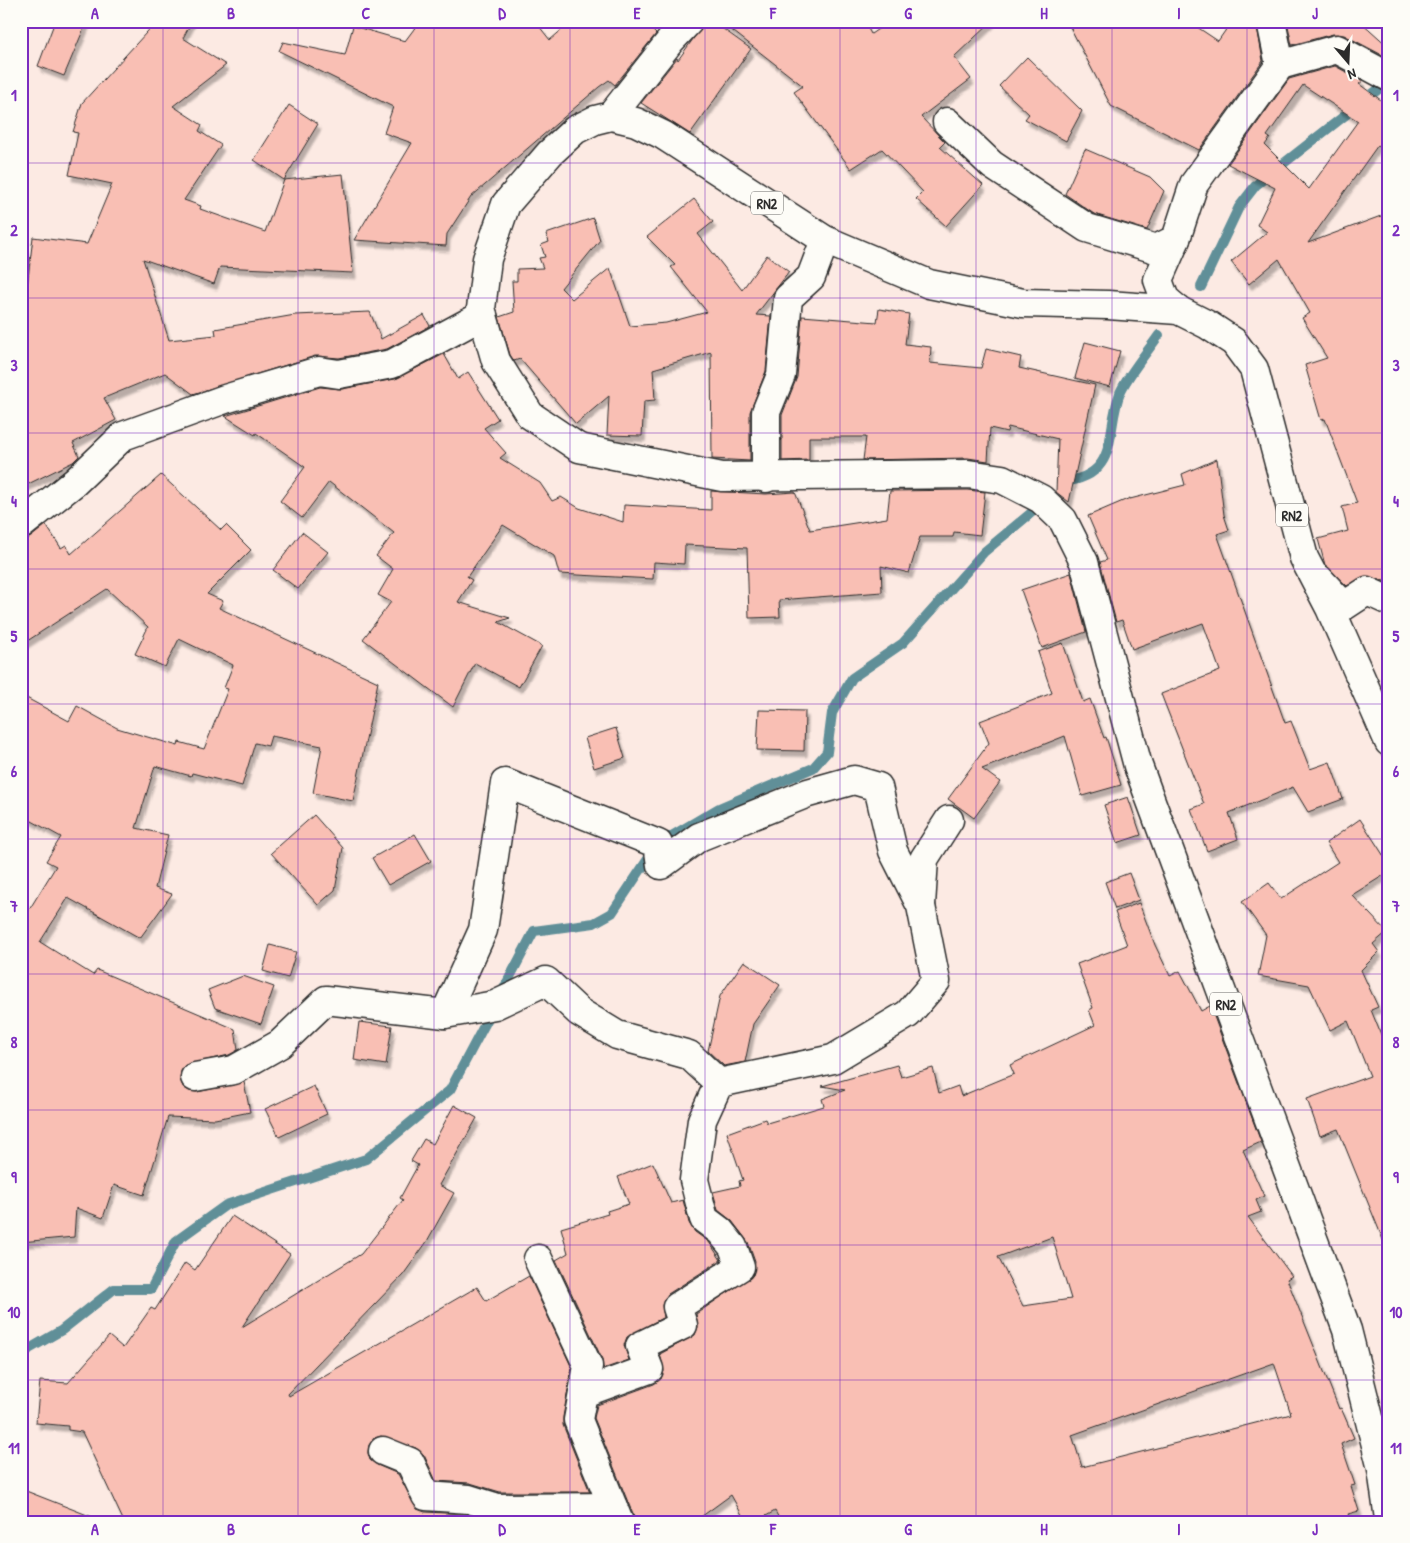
<svg xmlns="http://www.w3.org/2000/svg" width="1410" height="1543" viewBox="0 0 1410 1543" font-family="'Patrick Hand',sans-serif">
  <style>
    .lines { fill: none; stroke-linecap: round; stroke-linejoin: round }
    .stream { stroke: #608f98; stroke-width: 10 }
    .building { fill: #f9bfb4; stroke: #2b2b2b; fill-rule: evenodd; filter: url(#shadow) }
    .street-casing { stroke: #2b2b2b; stroke-width: 31 }
    .highway-casing { stroke: #2b2b2b; stroke-width: 31 }
    .street { stroke: #fdfcf7; stroke-width: 28 }
    .highway { stroke: #fdfcf7; stroke-width: 28 }
    .grid { fill: none; stroke: #7b2cbf; stroke-width: 1; stroke-opacity: 0.55 }
    .labels { text-anchor: middle; dominant-baseline: central; stroke-width: 4; stroke-linejoin: round; paint-order: stroke }
    .shield { fill: #fdfcf7; stroke: #6a6a68; stroke-width: 1 }
    .shield-label { font-size: 14px; font-weight: bold; fill: #2b2b2b }
    .neatline { fill: none; stroke: #7b2cbf; stroke-width: 2 }
    .grid-label { font-size: 16px; text-anchor: middle; font-weight: bold; fill: #7b2cbf }
  </style>
  <defs>
    <filter id="shadow"><feDropShadow dx="3" dy="5.5" stdDeviation="1" flood-color="#0004"/></filter>
  </defs>
  <rect width="100%" height="100%" fill="#fceae3"/>
  <filter id="ink" filterUnits="userSpaceOnUse"><feTurbulence type="fractalNoise" baseFrequency=".02" numOctaves="2"/><feDisplacementMap in="SourceGraphic" scale="10" xChannelSelector="R" yChannelSelector="G"/><feConvolveMatrix kernelMatrix="1 2 1 2 8 2 1 2 1" color-interpolation-filters="sRGB"/></filter>
  <g filter="url(#ink)">
    <g class="lines">
      <g class="stream">
        <path d="M 1201,287 L 1239,207 L 1256,185 L 1389,81"/>
        <path d="M 1061,482 C 1121,477 1105,432 1120,393 C 1127,376 1148,351 1159,335"/>
        <path d="M 500,996 L 534,931 L 594,923 L 612,913 L 658,844 L 719,808 L 813,768 L 827,752 L 832,713 L 852,678 L 903,643 L 984,552 L 1031,513"/>
        <path d="M 21,1357 L 29,1349 L 62,1330 L 114,1289 L 151,1289 L 176,1241 L 226,1205 L 366,1159 L 450,1090 L 493,1009"/>
      </g>
    </g>
    <g class="building">
      <path d="M 55,21 L 87,21 L 64,76 L 38,66 Z"/>
      <path d="M 157,21 L 192,21 L 183,38 L 226,65 L 173,106 L 202,125 L 199,131 L 221,145 L 184,200 L 201,206 L 200,209 L 265,232 L 284,180 L 343,174 L 353,273 L 220,267 L 214,284 L 143,259 L 169,340 L 216,335 L 215,329 L 295,315 L 370,312 L 381,339 L 424,315 L 430,326 L 387,349 L 339,358 L 315,356 L 193,394 L 165,373 L 104,398 L 116,420 L 73,443 L 79,456 L 73,462 L 22,487 L 29,498 L 21,505 L 21,303 L 25,304 L 33,237 L 87,244 L 112,184 L 69,175 L 78,133 L 73,132 L 82,103 Z"/>
      <path d="M 420,21 L 535,21 L 550,40 L 572,21 L 644,21 L 656,34 L 615,85 L 609,80 L 599,87 L 471,197 L 447,234 L 446,246 L 354,240 L 412,143 L 384,133 L 393,107 L 279,51 L 283,42 L 345,55 L 353,26 L 405,41 Z"/>
      <path d="M 706,21 L 712,21 L 751,49 L 690,134 L 641,103 L 677,58 L 678,60 Z"/>
      <path d="M 720,21 L 864,21 L 871,34 L 890,21 L 992,21 L 954,57 L 971,79 L 921,117 L 945,142 L 940,147 L 983,185 L 946,226 L 916,199 L 923,192 L 882,149 L 851,169 L 794,92 L 803,86 Z"/>
      <path d="M 1067,21 L 1188,21 L 1218,41 L 1232,21 L 1256,21 L 1263,61 L 1199,150 L 1111,106 Z"/>
      <path d="M 1287,21 L 1360,21 L 1389,47 L 1389,51 L 1384,56 L 1344,35 L 1333,34 L 1292,45 Z"/>
      <path d="M 1027,57 L 1082,111 L 1066,141 L 1025,119 L 1029,114 L 999,86 Z"/>
      <path d="M 1335,66 L 1363,81 L 1359,84 L 1389,106 L 1389,153 L 1378,145 L 1308,243 L 1389,213 L 1389,581 L 1384,581 L 1365,576 L 1347,586 L 1325,565 L 1318,539 L 1348,531 L 1342,507 L 1357,503 L 1325,419 L 1321,420 L 1305,365 L 1327,358 L 1302,318 L 1310,313 L 1279,259 L 1249,284 L 1231,262 L 1267,232 L 1257,225 L 1275,188 L 1228,164 L 1289,79 ZM 1303,85 L 1358,121 L 1309,189 L 1265,145 L 1270,138 L 1267,136 Z"/>
      <path d="M 289,105 L 318,124 L 284,180 L 254,160 Z"/>
      <path d="M 1085,149 L 1150,177 L 1164,191 L 1147,230 L 1094,214 L 1065,194 Z"/>
      <path d="M 694,199 L 713,222 L 698,234 L 742,290 L 767,255 L 789,272 L 756,315 L 771,316 L 766,371 L 750,412 L 750,461 L 712,459 L 711,352 L 653,369 L 655,400 L 644,401 L 642,436 L 607,435 L 609,396 L 576,424 L 520,359 L 514,361 L 510,355 L 499,317 L 514,312 L 512,281 L 517,281 L 517,269 L 543,268 L 539,258 L 545,257 L 541,245 L 549,242 L 546,234 L 593,218 L 600,240 L 561,288 L 572,299 L 610,268 L 630,326 L 666,323 L 707,312 L 671,267 L 675,265 L 647,237 Z"/>
      <path d="M 879,309 L 909,314 L 905,344 L 931,347 L 930,363 L 981,368 L 986,349 L 1021,357 L 1019,368 L 1095,385 L 1069,502 L 1056,492 L 1058,439 L 1008,427 L 1007,432 L 990,428 L 988,461 L 968,458 L 863,460 L 866,437 L 809,437 L 809,460 L 782,461 L 782,415 L 797,377 L 802,316 L 877,322 Z"/>
      <path d="M 1085,342 L 1120,351 L 1110,387 L 1075,378 Z"/>
      <path d="M 444,354 L 458,379 L 468,372 L 498,419 L 484,428 L 506,453 L 500,458 L 540,483 L 552,501 L 561,497 L 579,508 L 623,522 L 624,505 L 711,510 L 711,491 L 766,494 L 795,492 L 810,530 L 887,518 L 890,491 L 967,490 L 985,492 L 980,535 L 954,532 L 953,537 L 920,537 L 909,573 L 881,566 L 882,592 L 779,600 L 780,617 L 749,618 L 747,548 L 685,545 L 684,564 L 654,562 L 653,579 L 559,574 L 554,556 L 503,525 L 467,577 L 472,580 L 458,602 L 510,618 L 498,622 L 542,646 L 519,687 L 475,663 L 453,707 L 363,639 L 391,602 L 378,595 L 393,569 L 376,556 L 394,533 L 329,482 L 302,518 L 280,501 L 305,467 L 256,433 L 255,435 L 225,416 L 320,387 L 342,389 L 395,379 Z"/>
      <path d="M 1217,459 L 1224,515 L 1229,530 L 1217,534 L 1285,723 L 1291,721 L 1310,769 L 1330,762 L 1343,799 L 1308,812 L 1293,787 L 1229,813 L 1238,839 L 1207,851 L 1191,809 L 1204,804 L 1161,694 L 1220,671 L 1203,623 L 1132,649 L 1122,620 L 1116,622 L 1100,562 L 1107,560 L 1088,516 L 1130,498 L 1130,499 L 1185,485 L 1182,474 Z"/>
      <path d="M 161,475 L 221,530 L 226,525 L 251,550 L 207,594 L 223,601 L 219,608 L 378,682 L 353,801 L 313,793 L 322,746 L 271,736 L 268,746 L 255,743 L 242,786 L 192,773 L 191,776 L 155,766 L 136,828 L 168,835 L 155,888 L 172,894 L 140,938 L 68,898 L 40,942 L 93,975 L 97,970 L 235,1029 L 238,1050 L 229,1055 L 185,1065 L 181,1071 L 180,1079 L 183,1087 L 189,1091 L 197,1092 L 244,1082 L 250,1112 L 215,1119 L 168,1117 L 144,1195 L 114,1185 L 103,1218 L 76,1208 L 74,1237 L 21,1242 L 21,923 L 56,866 L 46,861 L 61,837 L 21,815 L 21,695 L 69,721 L 77,706 L 117,728 L 178,746 L 179,742 L 204,749 L 228,689 L 224,688 L 233,665 L 179,639 L 165,667 L 135,654 L 148,627 L 107,589 L 21,645 L 21,540 L 31,537 L 46,525 L 61,548 L 66,545 L 71,554 Z"/>
      <path d="M 302,532 L 328,552 L 298,589 L 273,570 Z"/>
      <path d="M 1071,573 L 1086,632 L 1042,648 L 1021,590 Z"/>
      <path d="M 1063,643 L 1083,702 L 1090,699 L 1104,738 L 1106,737 L 1121,785 L 1082,796 L 1065,736 L 982,769 L 1000,782 L 974,818 L 948,799 L 989,743 L 980,721 L 1052,693 L 1038,652 Z"/>
      <path d="M 759,710 L 805,711 L 804,751 L 757,750 Z"/>
      <path d="M 616,728 L 625,758 L 594,768 L 585,738 Z"/>
      <path d="M 1128,797 L 1141,835 L 1117,843 L 1104,805 Z"/>
      <path d="M 314,815 L 343,848 L 335,890 L 318,905 L 271,853 Z"/>
      <path d="M 1360,819 L 1389,864 L 1389,872 L 1352,895 L 1387,932 L 1373,944 L 1379,952 L 1361,970 L 1378,1007 L 1371,1010 L 1389,1054 L 1388,1252 L 1338,1129 L 1320,1136 L 1307,1099 L 1370,1076 L 1348,1021 L 1330,1030 L 1309,985 L 1258,976 L 1266,935 L 1242,902 L 1269,883 L 1281,899 L 1338,862 L 1326,843 Z"/>
      <path d="M 415,834 L 431,861 L 388,885 L 372,858 Z"/>
      <path d="M 1129,873 L 1139,900 L 1115,909 L 1105,882 Z"/>
      <path d="M 1139,903 L 1155,945 L 1170,976 L 1180,971 L 1201,1011 L 1210,1006 L 1261,1142 L 1243,1150 L 1264,1196 L 1256,1200 L 1261,1212 L 1248,1217 L 1292,1276 L 1287,1279 L 1339,1409 L 1341,1408 L 1354,1438 L 1341,1444 L 1355,1485 L 1351,1486 L 1359,1511 L 1348,1514 L 1351,1522 L 781,1522 L 775,1511 L 755,1522 L 746,1522 L 731,1495 L 694,1522 L 636,1522 L 594,1418 L 597,1405 L 654,1384 L 661,1379 L 664,1371 L 660,1354 L 695,1335 L 698,1327 L 696,1314 L 753,1275 L 755,1262 L 748,1242 L 732,1221 L 718,1210 L 713,1192 L 740,1186 L 739,1181 L 743,1180 L 727,1133 L 765,1119 L 767,1123 L 824,1106 L 822,1099 L 845,1090 L 822,1086 L 897,1065 L 901,1077 L 933,1068 L 939,1093 L 958,1086 L 961,1096 L 1014,1074 L 1010,1065 L 1095,1025 L 1089,1010 L 1093,1008 L 1077,964 L 1127,945 L 1115,912 ZM 1052,1237 L 1071,1299 L 1023,1306 L 998,1257 ZM 1274,1363 L 1291,1414 L 1082,1467 L 1072,1435 Z"/>
      <path d="M 270,945 L 296,952 L 288,978 L 263,971 Z"/>
      <path d="M 744,961 L 780,985 L 753,1024 L 745,1062 L 724,1066 L 708,1051 L 720,996 Z"/>
      <path d="M 243,976 L 274,987 L 261,1024 L 215,1008 L 208,990 Z"/>
      <path d="M 359,1022 L 392,1026 L 386,1065 L 354,1060 Z"/>
      <path d="M 314,1086 L 327,1114 L 279,1137 L 265,1109 Z"/>
      <path d="M 454,1105 L 477,1118 L 439,1185 L 454,1193 L 426,1243 L 403,1275 L 288,1394 L 289,1396 L 477,1287 L 486,1301 L 529,1276 L 572,1368 L 563,1417 L 563,1425 L 590,1492 L 500,1492 L 470,1483 L 436,1481 L 424,1455 L 416,1448 L 381,1436 L 374,1438 L 369,1445 L 368,1453 L 370,1460 L 377,1465 L 398,1474 L 417,1509 L 425,1512 L 466,1514 L 490,1522 L 124,1522 L 82,1432 L 68,1430 L 68,1426 L 36,1423 L 40,1381 L 68,1383 L 109,1336 L 123,1348 L 151,1308 L 155,1310 L 185,1263 L 195,1270 L 232,1216 L 290,1254 L 242,1327 L 361,1254 L 403,1200 L 400,1198 L 418,1165 L 411,1161 L 424,1139 L 433,1144 Z"/>
      <path d="M 653,1163 L 671,1203 L 683,1200 L 689,1223 L 695,1232 L 709,1242 L 721,1260 L 668,1294 L 662,1305 L 664,1317 L 627,1337 L 624,1345 L 629,1360 L 603,1369 L 602,1359 L 556,1260 L 568,1253 L 561,1228 L 608,1214 L 607,1211 L 629,1204 L 618,1177 Z"/>
      <path d="M 21,1489 L 100,1520 L 100,1522 L 21,1522 Z"/>
    </g>
    <g class="lines">
      <defs>
        <g id="street">
          <path d="M 1280,65 L 1337,49 L 1389,77"/>
          <path d="M 611,116 L 671,40 L 689,21"/>
          <path d="M 947,122 L 992,165 L 1087,228 L 1156,249 L 1176,239 L 1194,184 L 1280,65 L 1271,21"/>
          <path d="M 1176,239 L 1158,280 L 1165,299 L 1178,310"/>
          <path d="M 766,478 L 766,412 L 781,375 L 788,298 L 811,277 L 825,240"/>
          <path d="M 21,525 L 75,482 L 123,436 L 225,399 L 319,371 L 339,374 L 392,364 L 483,315"/>
          <path d="M 1319,579 L 1344,606 L 1367,591 L 1389,601"/>
          <path d="M 921,905 L 924,859 L 949,820"/>
          <path d="M 445,1014 L 483,930 L 505,783 L 658,844 L 661,865 L 699,837 L 808,793 L 854,780 L 878,787 L 893,851 L 921,906 L 936,981 L 908,1014 L 833,1059 L 719,1083"/>
          <path d="M 195,1077 L 234,1070 L 280,1044 L 326,1000 L 445,1014 L 495,1005 L 546,981 L 579,1012 L 617,1035 L 689,1055 L 719,1083"/>
          <path d="M 538,1259 L 588,1366 L 578,1420 L 619,1522"/>
          <path d="M 583,1393 L 649,1369 L 640,1346 L 683,1325 L 677,1307 L 740,1267 L 733,1247 L 720,1231 L 704,1219 L 694,1180 L 702,1120 L 719,1083"/>
          <path d="M 383,1451 L 410,1462 L 426,1496 L 469,1499 L 498,1508 L 613,1507"/>
        </g>
        <path id="highway" d="M 1389,742 L 1330,608 L 1304,558 L 1254,369 L 1234,342 L 1208,325 L 1178,310 L 1108,305 L 1023,303 L 929,284 L 825,240 L 663,135 L 636,122 L 611,116 L 595,120 L 575,130 L 550,153 L 506,204 L 487,259 L 481,309 L 496,361 L 530,415 L 579,448 L 722,477 L 968,474 L 1002,479 L 1041,499 L 1063,520 L 1084,562 L 1138,766 L 1347,1330 L 1382,1469 L 1389,1519"/>
      </defs>
      <use href="#street" class="street-casing"/>
      <use href="#highway" class="highway-casing"/>
      <use href="#street" class="street"/>
      <use href="#highway" class="highway"/>
    </g>
  </g>
  <path class="grid" d="M 163,21 L 163,1522M 298,21 L 298,1522M 434,21 L 434,1522M 570,21 L 570,1522M 705,21 L 705,1522M 840,21 L 840,1522M 976,21 L 976,1522M 1112,21 L 1112,1522M 1247,21 L 1247,1522M 21,163 L 1389,163M 21,298 L 1389,298M 21,433 L 1389,433M 21,569 L 1389,569M 21,704 L 1389,704M 21,839 L 1389,839M 21,974 L 1389,974M 21,1110 L 1389,1110M 21,1245 L 1389,1245M 21,1380 L 1389,1380"/>
  <g class="labels">
    <g class="shield">
      <rect x="751" y="191.5" width="32" height="23" rx="4"/>
      <rect x="1276" y="503.5" width="32" height="23" rx="4"/>
      <rect x="1210" y="992.5" width="32" height="23" rx="4"/>
    </g>
    <g class="shield-label">
      <text x="767" y="203">RN2</text>
      <text x="1292" y="515">RN2</text>
      <text x="1226" y="1004">RN2</text>
    </g>
  </g>
  <rect width="1410" height="1543" fill="none" stroke="#fdfcf7" stroke-width="55"/>
  <g transform="translate(1348 62) rotate(161)" stroke="#fdfcf7" stroke-width="4" paint-order="stroke">
  <path d="M0-4L9 19L0 12L-9 19Z" fill="#2b2b2b"/>
  <text y="-8" font-size="14" font-weight="bold" text-anchor="middle" fill="#2b2b2b">N</text>
  </g>
  <rect x="28" y="28" width="1354" height="1488" class="neatline"/>
  <g class="grid-label">
    <text x="95" y="19">A</text>
    <text x="231" y="19">B</text>
    <text x="366" y="19">C</text>
    <text x="502" y="19">D</text>
    <text x="637" y="19">E</text>
    <text x="773" y="19">F</text>
    <text x="908" y="19">G</text>
    <text x="1044" y="19">H</text>
    <text x="1179" y="19">I</text>
    <text x="1315" y="19">J</text>
    <text x="14" y="101">1</text>
    <text x="1396" y="101">1</text>
    <text x="14" y="236">2</text>
    <text x="1396" y="236">2</text>
    <text x="14" y="371">3</text>
    <text x="1396" y="371">3</text>
    <text x="14" y="507">4</text>
    <text x="1396" y="507">4</text>
    <text x="14" y="642">5</text>
    <text x="1396" y="642">5</text>
    <text x="14" y="777">6</text>
    <text x="1396" y="777">6</text>
    <text x="14" y="912">7</text>
    <text x="1396" y="912">7</text>
    <text x="14" y="1048">8</text>
    <text x="1396" y="1048">8</text>
    <text x="14" y="1183">9</text>
    <text x="1396" y="1183">9</text>
    <text x="14" y="1318">10</text>
    <text x="1396" y="1318">10</text>
    <text x="14" y="1454">11</text>
    <text x="1396" y="1454">11</text>
    <text x="95" y="1535">A</text>
    <text x="231" y="1535">B</text>
    <text x="366" y="1535">C</text>
    <text x="502" y="1535">D</text>
    <text x="637" y="1535">E</text>
    <text x="773" y="1535">F</text>
    <text x="908" y="1535">G</text>
    <text x="1044" y="1535">H</text>
    <text x="1179" y="1535">I</text>
    <text x="1315" y="1535">J</text>
  </g>
</svg>
